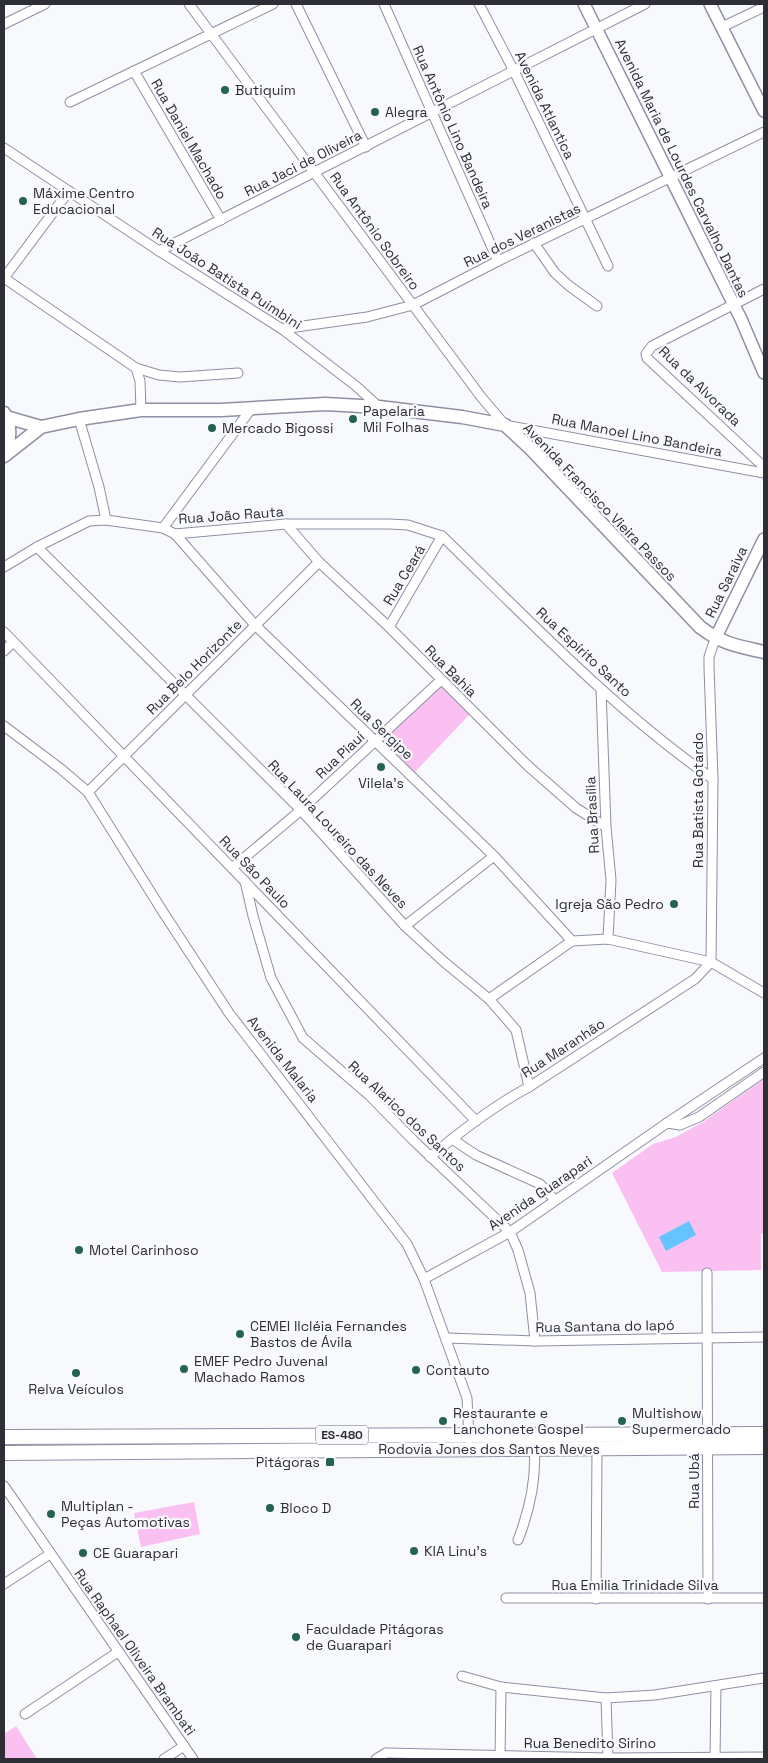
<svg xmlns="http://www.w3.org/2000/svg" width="768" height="1763" viewBox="0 0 768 1763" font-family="'Space Grotesk',sans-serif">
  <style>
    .green { fill: #fbc0f2 }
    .water { fill: #65c3ff }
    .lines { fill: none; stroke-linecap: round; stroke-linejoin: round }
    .minor-casing { stroke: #8f8fa4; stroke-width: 11 }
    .tertiary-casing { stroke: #8f8fa4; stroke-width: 14 }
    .secondary-casing { stroke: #8f8fa4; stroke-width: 15 }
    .primary-casing { stroke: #8f8fa4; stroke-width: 16 }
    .minor { stroke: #fff; stroke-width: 9 }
    .tertiary { stroke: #fff; stroke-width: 11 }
    .secondary { stroke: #fff; stroke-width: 12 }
    .primary { stroke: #fff; stroke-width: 14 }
    .poi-dot { fill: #246350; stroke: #f8f9fd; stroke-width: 2 }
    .labels { text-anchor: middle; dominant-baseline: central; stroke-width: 4.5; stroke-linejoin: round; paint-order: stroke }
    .shield { fill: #f8f9fd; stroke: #6b6b72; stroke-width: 1 }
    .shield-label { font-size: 12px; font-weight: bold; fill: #2e2e37 }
    .poi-label { font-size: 14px; fill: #2e2e37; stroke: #f8f9fd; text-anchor: start }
    .street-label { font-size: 14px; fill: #2e2e37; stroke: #f8f9fd }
  </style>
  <rect width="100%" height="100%" fill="#f8f9fd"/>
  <g class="green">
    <path d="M 441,683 L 471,713 L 413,774 L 378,742 Z"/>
    <path d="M 764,1079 L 764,1233 L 761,1234 L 761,1270 L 662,1272 L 612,1173 L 653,1144 L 676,1137 L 703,1122 Z"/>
    <path d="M 194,1502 L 200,1534 L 141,1547 L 134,1513 Z"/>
    <path d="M 16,1726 L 37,1759 L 4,1759 L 4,1734 Z"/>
  </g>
  <path class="water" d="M 689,1221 L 696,1235 L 666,1251 L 659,1237 Z"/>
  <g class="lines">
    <defs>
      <g id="minor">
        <path d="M 189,4 L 482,398 L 505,425 L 764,473"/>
        <path d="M 296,4 L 366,147"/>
        <path d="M 384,4 L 498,261"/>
        <path d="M 479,4 L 514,71 L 608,266"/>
        <path d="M 4,24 L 45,4"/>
        <path d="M 722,27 L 764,7"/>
        <path d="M 134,71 L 221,220"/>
        <path d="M 70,102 L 273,4"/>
        <path d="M 4,148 L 159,251 L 282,329 L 356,386 L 379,407"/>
        <path d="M 534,243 L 555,273 L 568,285 L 597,306"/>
        <path d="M 159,251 L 645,4"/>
        <path d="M 4,278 L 136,368 L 140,381 L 141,410"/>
        <path d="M 4,278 L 69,191"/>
        <path d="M 764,289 L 652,346 L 646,354 L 647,358 L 764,467"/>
        <path d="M 282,329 L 367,317 L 413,305 L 498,261 L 764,132"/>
        <path d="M 136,368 L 159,375 L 180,377 L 238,373"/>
        <path d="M 79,419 L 99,487 L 106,520"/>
        <path d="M 286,524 L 319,562 L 389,627 L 527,765 L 576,808 L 606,827"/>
        <path d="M 163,528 L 251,409"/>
        <path d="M 175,534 L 255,625 L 494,856 L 572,941"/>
        <path d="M 37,547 L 301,810 L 405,926 L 443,961 L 489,999 L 516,1030 L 529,1087"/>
        <path d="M 4,567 L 37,547 L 89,521 L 106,520 L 163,528 L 175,534 L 286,524 L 389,524 L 408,525 L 442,536 C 529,620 614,710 713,779"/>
        <path d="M 389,627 L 442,536"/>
        <path d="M 4,632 L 476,1121"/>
        <path d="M 4,651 L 13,642"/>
        <path d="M 601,689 L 606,827 L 611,880 L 608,939"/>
        <path d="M 4,726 L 61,769 L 88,792 L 163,912 L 229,1013 L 407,1244 L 424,1279 L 467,1398 L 469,1439"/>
        <path d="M 88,792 L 319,562"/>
        <path d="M 232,868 L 301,810 L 441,680"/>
        <path d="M 245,881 L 253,916 L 271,978 L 303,1038 L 369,1095 L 414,1141 L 510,1232 L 518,1250 L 530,1293 L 535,1341"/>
        <path d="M 405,926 L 494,856"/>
        <path d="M 489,999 L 572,941 L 608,939 L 711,962 L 764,993"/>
        <path d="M 667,1123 L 680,1125 L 699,1117 L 764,1072"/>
        <path d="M 452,1139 L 476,1155 L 540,1184 L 555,1200"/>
        <path d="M 430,1157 C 461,1131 493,1106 529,1087 L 695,979 L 711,962 L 713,779 L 709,667 L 709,657 L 715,639"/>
        <path d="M 707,1273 L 708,1599"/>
        <path d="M 424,1279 L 510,1232 L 667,1123 L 764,1058"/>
        <path d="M 447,1338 L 535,1341 L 764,1337"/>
        <path d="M 4,1486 L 193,1759"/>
        <path d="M 518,1540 C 530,1509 537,1478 534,1445"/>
        <path d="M 4,1584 L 50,1554"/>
        <path d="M 506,1598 L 764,1598"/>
        <path d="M 596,1599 L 597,1448"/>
        <path d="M 462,1676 L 501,1687 L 606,1698 L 655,1695 L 764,1678"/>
        <path d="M 606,1698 L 608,1758"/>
        <path d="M 25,1714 L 118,1652"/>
        <path d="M 386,1753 L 608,1758 L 764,1757"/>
        <path d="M 164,1759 L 184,1746"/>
        <path d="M 376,1759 L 386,1753"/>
        <path d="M 500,1759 L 501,1687"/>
        <path d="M 715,1759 L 716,1686"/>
      </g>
      <g id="tertiary">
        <path d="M 584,4 L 741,319 L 764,373"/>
        <path d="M 710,4 L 764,111"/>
        <path d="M 715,639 L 764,539"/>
      </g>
      <g id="secondary">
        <path d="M 4,413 C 11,426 11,439 4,452"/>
        <path d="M 6,417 L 41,427"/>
        <path d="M 4,456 L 41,427 L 79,419 L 141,410 L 221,410 L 325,404 L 379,407 L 462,417 L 505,425 L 530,448 L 700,627 C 722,644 738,646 764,652"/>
      </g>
      <g id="primary">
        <path d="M 4,1437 L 764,1434"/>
        <path d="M 4,1453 L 764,1447"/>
      </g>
    </defs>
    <use href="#minor" class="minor-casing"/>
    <use href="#tertiary" class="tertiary-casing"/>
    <use href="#secondary" class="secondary-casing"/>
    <use href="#primary" class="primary-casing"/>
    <use href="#minor" class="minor"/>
    <use href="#tertiary" class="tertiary"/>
    <use href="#secondary" class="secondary"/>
    <use href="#primary" class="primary"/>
  </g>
  <g class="poi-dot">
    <circle cx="225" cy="90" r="5"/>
    <circle cx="375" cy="112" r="5"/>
    <circle cx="23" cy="201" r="5"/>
    <circle cx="353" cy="419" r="5"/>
    <circle cx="212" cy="428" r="5"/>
    <circle cx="381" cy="767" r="5"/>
    <circle cx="674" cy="904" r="5"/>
    <circle cx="79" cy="1250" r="5"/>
    <circle cx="240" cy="1334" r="5"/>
    <circle cx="184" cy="1369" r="5"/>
    <circle cx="416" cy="1370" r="5"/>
    <circle cx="76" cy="1373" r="5"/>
    <circle cx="443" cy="1421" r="5"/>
    <circle cx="622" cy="1421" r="5"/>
    <rect x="325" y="1457" width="10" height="10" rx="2.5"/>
    <circle cx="270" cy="1508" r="5"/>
    <circle cx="51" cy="1514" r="5"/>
    <circle cx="414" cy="1551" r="5"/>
    <circle cx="83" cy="1553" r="5"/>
    <circle cx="296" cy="1637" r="5"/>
  </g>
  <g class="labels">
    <rect class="shield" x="316" y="1425.5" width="52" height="19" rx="4"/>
    <g class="shield-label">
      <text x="342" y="1435">ES-480</text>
    </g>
    <g class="poi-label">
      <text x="235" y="90">Butiquim</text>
      <text x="385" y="112">Alegra</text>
      <text x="33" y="193">Máxime Centro<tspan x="33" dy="16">Educacional</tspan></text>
      <text x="363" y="411">Papelaria<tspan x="363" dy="16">Mil Folhas</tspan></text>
      <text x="222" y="428">Mercado Bigossi</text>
      <text x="381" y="783" text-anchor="middle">Vilela's</text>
      <text x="664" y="904" text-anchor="end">Igreja São Pedro</text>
      <text x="89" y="1250">Motel Carinhoso</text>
      <text x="250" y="1326">CEMEI Ilcléia Fernandes<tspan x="250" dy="16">Bastos de Ávila</tspan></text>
      <text x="194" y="1361">EMEF Pedro Juvenal<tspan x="194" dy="16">Machado Ramos</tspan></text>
      <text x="426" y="1370">Contauto</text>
      <text x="76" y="1389" text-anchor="middle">Relva Veículos</text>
      <text x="453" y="1413">Restaurante e<tspan x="453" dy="16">Lanchonete Gospel</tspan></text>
      <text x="632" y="1413">Multishow<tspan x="632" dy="16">Supermercado</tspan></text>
      <text x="320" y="1462" text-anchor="end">Pitágoras</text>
      <text x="61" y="1506">Multiplan -<tspan x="61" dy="16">Peças Automotivas</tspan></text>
      <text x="280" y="1508">Bloco D</text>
      <text x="424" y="1551">KIA Linu's</text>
      <text x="93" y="1553">CE Guarapari</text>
      <text x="306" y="1629">Faculdade Pitágoras<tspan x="306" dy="16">de Guarapari</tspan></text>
    </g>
    <g class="street-label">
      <text transform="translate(545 105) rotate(64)">Avenida Atlantica</text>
      <text transform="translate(453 127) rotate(66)">Rua Antônio Lino Bandeira</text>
      <text transform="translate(189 139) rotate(60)">Rua Daniel Machado</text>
      <text transform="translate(303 163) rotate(-27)">Rua Jaci de Oliveira</text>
      <text transform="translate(682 168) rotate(64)">Avenida Maria de Lourdes Carvalho Dantas</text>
      <text transform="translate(375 231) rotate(54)">Rua Antônio Sobreiro</text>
      <text transform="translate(522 235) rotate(-26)">Rua dos Veranistas</text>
      <text transform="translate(227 278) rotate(33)">Rua João Batista Puimbini</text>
      <text transform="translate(700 386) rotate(44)">Rua da Alvorada</text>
      <text transform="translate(637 435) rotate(11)">Rua Manoel Lino Bandeira</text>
      <text transform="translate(600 502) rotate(46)">Avenida Francisco Vieira Passos</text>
      <text transform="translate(231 515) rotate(-4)">Rua João Rauta</text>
      <text transform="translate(404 575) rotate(-59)">Rua Ceará</text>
      <text transform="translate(726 582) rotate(-64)">Rua Saraiva</text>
      <text transform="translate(584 652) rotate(43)">Rua Espírito Santo</text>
      <text transform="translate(194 667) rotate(-45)">Rua Belo Horizonte</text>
      <text transform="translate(451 671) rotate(45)">Rua Bahia</text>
      <text transform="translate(382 729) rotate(44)">Rua Sergipe</text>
      <text transform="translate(340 755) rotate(-43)">Rua Piauí</text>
      <text transform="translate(698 800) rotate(-90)">Rua Batista Gotardo</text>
      <text transform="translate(592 815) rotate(-93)">Rua Brasília</text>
      <text transform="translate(338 834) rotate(47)">Rua Laura Loureiro das Neves</text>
      <text transform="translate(255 872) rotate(46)">Rua São Paulo</text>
      <text transform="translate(563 1048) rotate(-33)">Rua Maranhão</text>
      <text transform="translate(283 1059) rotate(52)">Avenida Malaria</text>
      <text transform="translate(407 1116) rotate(43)">Rua Alarico dos Santos</text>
      <text transform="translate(540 1193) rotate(-34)">Avenida Guarapari</text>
      <text transform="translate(605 1326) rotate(-1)">Rua Santana do Iapó</text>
      <text x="489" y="1449">Rodovia Jones dos Santos Neves</text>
      <text transform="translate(694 1481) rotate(-90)">Rua Ubá</text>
      <text x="635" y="1585">Rua Emilia Trinidade Silva</text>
      <text transform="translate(135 1652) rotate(55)">Rua Raphael Oliveira Brambati</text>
      <text x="590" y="1743">Rua Benedito Sirino</text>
    </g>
  </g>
  <rect width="768" height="1763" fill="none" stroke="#2e2e37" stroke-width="10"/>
</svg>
